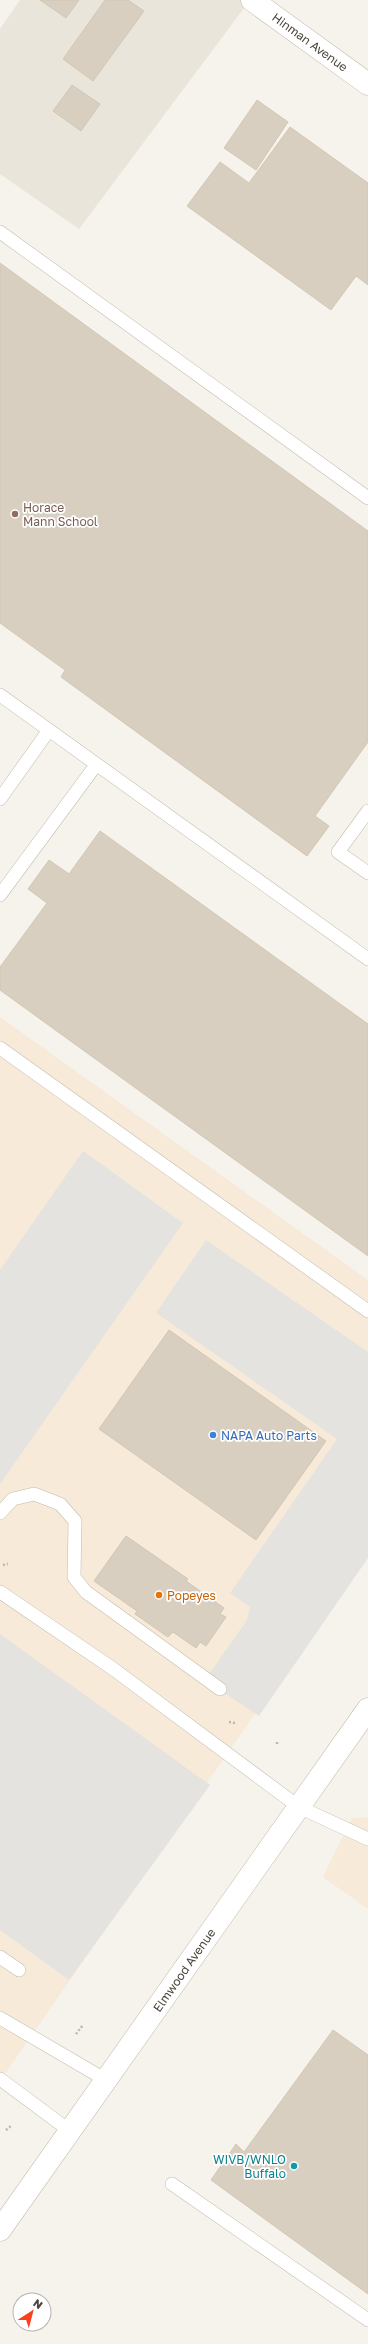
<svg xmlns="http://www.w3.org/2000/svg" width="368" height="2344" viewBox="0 0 368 2344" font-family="'Golos Text',sans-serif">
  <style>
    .residential { fill: #eae5da }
    .commercial { fill: #f7ead8 }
    .parking { fill: #e5e3e0 }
    .building { fill: #d8cfc1; stroke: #d3c7b4 }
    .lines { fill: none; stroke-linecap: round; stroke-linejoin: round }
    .service-casing { stroke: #c2bbae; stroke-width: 14 }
    .tertiary-casing { stroke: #c2bbae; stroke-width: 23 }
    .path { stroke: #c4b79f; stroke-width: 2.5; stroke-dasharray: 2 2; stroke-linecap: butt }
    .service { stroke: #fff; stroke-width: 13 }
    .tertiary { stroke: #fff; stroke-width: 22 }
    .education-dot { fill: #8d6e63; stroke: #fff; stroke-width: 1.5 }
    .shop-dot { fill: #3f7fe0; stroke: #fff; stroke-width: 1.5 }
    .food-dot { fill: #e8710a; stroke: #fff; stroke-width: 1.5 }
    .culture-dot { fill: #0f9aa8; stroke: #fff; stroke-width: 1.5 }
    .labels { text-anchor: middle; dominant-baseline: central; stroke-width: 3.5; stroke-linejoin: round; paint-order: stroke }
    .street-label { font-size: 12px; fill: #4b4439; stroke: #fff }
    .education-label { font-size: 12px; fill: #785e54; stroke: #fff; text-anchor: start }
    .shop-label { font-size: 12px; fill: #366cbe; stroke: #fff; text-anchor: start }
    .food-label { font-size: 12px; fill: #c56008; stroke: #fff; text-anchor: start }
    .culture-label { font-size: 12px; fill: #0d838f; stroke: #fff; text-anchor: end }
  </style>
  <rect width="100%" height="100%" fill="#f6f3ec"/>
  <path class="residential" d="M 20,0 L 250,0 L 79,229 L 0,174 L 0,29 Z"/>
  <g class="commercial">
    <path d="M 0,1017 L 368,1280 L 368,1551 L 0,2081 Z"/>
    <path d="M 368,1817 L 368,1909 L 323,1877 L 352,1818 Z"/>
  </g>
  <g class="parking">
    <path d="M 83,1151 L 183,1223 L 0,1484 L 0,1270 Z"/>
    <path d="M 206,1240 L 368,1352 L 368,1558 L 259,1716 L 205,1680 L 247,1620 L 250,1607 L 230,1593 L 337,1439 L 156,1313 Z"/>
    <path d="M 0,1634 L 210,1785 L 69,1980 L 0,1930 Z"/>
  </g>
  <g class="building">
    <path d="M 40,0 L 79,0 L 66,18 Z"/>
    <path d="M 105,0 L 128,0 L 144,11 L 93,81 L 63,59 Z"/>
    <path d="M 72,85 L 100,104 L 81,131 L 53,111 Z"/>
    <path d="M 257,100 L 288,122 L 256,170 L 224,148 Z"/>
    <path d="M 290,127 L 368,183 L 368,285 L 356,276 L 331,310 L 187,206 L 220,162 L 249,183 Z"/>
    <path d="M 0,263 L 368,531 L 368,742 L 315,816 L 329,826 L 307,856 L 61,677 L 65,670 L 0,623 Z"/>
    <path d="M 100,831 L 368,1024 L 368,1256 L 0,990 L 0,967 L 47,903 L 28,889 L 49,860 L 69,874 Z"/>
    <path d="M 169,1330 L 326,1441 L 256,1540 L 99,1429 Z"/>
    <path d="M 126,1536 L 188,1579 L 186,1581 L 224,1608 L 220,1614 L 226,1617 L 206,1646 L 200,1642 L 196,1648 L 173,1632 L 168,1637 L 135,1614 L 137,1611 L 94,1581 Z"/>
    <path d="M 333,2030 L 368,2055 L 368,2294 L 211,2180 L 236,2144 L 244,2152 Z"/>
  </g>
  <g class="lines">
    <defs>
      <g id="service">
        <path d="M 0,232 L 368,498"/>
        <path d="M 0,695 L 368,959"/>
        <path d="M 0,799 L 49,730"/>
        <path d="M 368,811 L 338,852 L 368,873"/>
        <path d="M 0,895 L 96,765"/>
        <path d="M 0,1048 L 368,1311"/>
        <path d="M 0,1513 L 13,1499 L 34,1494 L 60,1504 L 75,1521 L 74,1577 L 86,1592 L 220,1689"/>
        <path d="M 0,1592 L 112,1668 L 299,1807 L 368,1839"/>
        <path d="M 0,1957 L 19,1970"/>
        <path d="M 0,2018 L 106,2080"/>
        <path d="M 0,2079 L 70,2131"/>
        <path d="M 172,2184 L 368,2320"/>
      </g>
      <g id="tertiary">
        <path d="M 252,0 L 368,84"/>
        <path d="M 0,2230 L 368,1709"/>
      </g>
    </defs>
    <use href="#service" class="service-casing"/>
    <use href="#tertiary" class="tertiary-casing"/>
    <g class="path">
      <path d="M 3,1565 L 8,1564"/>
      <path d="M 229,1722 L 235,1723"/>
      <path d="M 277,1742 L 277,1746"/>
      <path d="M 76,2034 L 83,2025"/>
      <path d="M 6,2130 L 12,2125"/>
    </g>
    <use href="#service" class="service"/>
    <use href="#tertiary" class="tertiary"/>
  </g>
  <circle class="education-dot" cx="15" cy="514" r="4"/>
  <circle class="shop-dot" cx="213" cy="1435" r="4"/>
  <circle class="food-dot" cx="159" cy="1595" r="4"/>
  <circle class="culture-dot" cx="294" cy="2166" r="4"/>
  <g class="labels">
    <g class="street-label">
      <text transform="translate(310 42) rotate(36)">Hinman Avenue</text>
      <text transform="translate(184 1970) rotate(-55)">Elmwood Avenue</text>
    </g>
    <g class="education-label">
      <text x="23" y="507">Horace<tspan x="23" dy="14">Mann School</tspan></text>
    </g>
    <g class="shop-label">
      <text x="221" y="1435">NAPA Auto Parts</text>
    </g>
    <g class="food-label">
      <text x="167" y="1595">Popeyes</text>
    </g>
    <g class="culture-label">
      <text x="286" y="2159">WIVB/WNLO<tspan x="286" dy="14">Buffalo</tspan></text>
    </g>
  </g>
  <g transform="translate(32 2312) rotate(36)"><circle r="19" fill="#ffffff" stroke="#b7b4b0"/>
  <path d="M0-3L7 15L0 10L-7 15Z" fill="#fc3f1d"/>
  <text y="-6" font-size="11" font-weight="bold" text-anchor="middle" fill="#4b4439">N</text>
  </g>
</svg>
